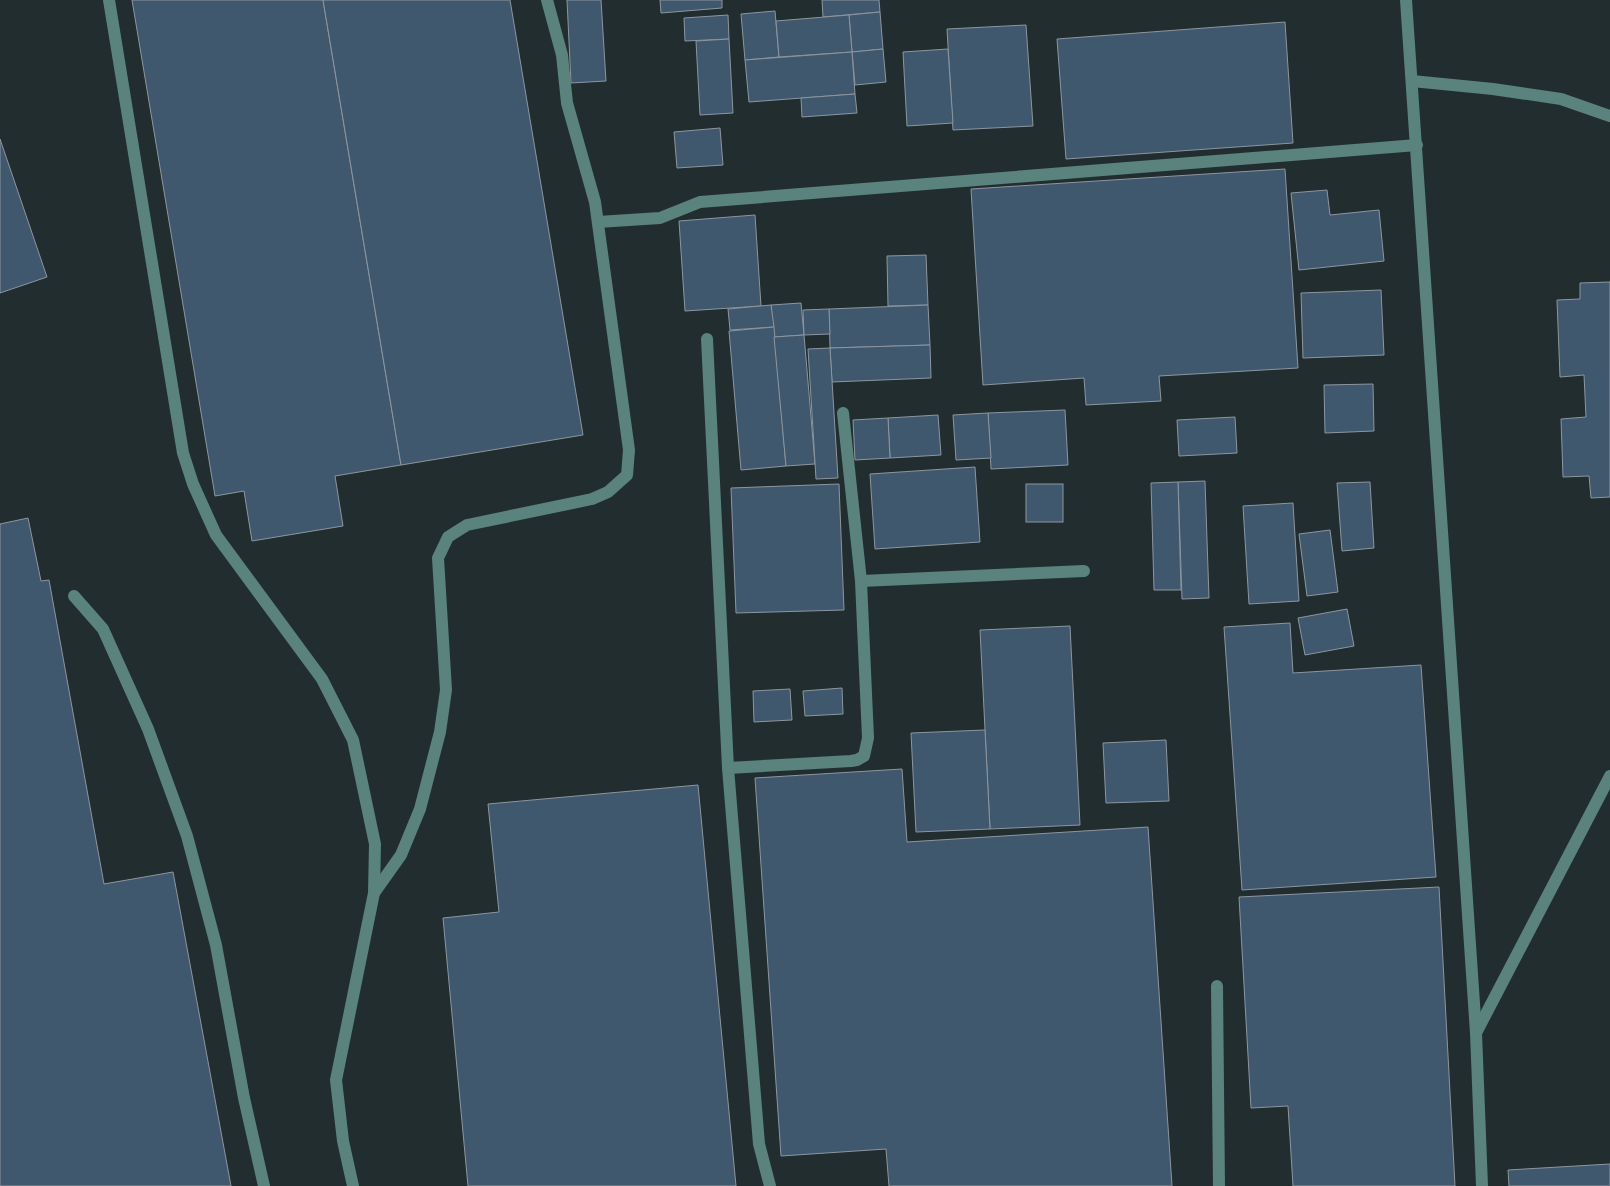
<svg xmlns="http://www.w3.org/2000/svg" width="1610" height="1186" viewBox="0 0 1610 1186" font-family="'PT Sans Narrow',sans-serif">
  <style>
    .building { fill: #40586e; stroke: #8d969f }
    .lines { fill: none; stroke-linecap: round; stroke-linejoin: round }
    .minor { stroke: #59837c; stroke-width: 12 }
  </style>
  <rect width="100%" height="100%" fill="#222d30"/>
  <g class="building">
    <path d="M 132,0 L 323,0 L 401,465 L 335,476 L 343,526 L 252,541 L 244,491 L 215,496 Z"/>
    <path d="M 323,0 L 510,0 L 583,435 L 401,465 Z"/>
    <path d="M 567,0 L 601,0 L 606,81 L 571,83 Z"/>
    <path d="M 660,0 L 722,0 L 722,8 L 661,13 Z"/>
    <path d="M 822,0 L 879,0 L 880,12 L 823,17 Z"/>
    <path d="M 775,11 L 779,57 L 745,60 L 741,14 Z"/>
    <path d="M 880,12 L 883,49 L 852,52 L 849,15 Z"/>
    <path d="M 728,15 L 729,39 L 685,41 L 684,18 Z"/>
    <path d="M 849,15 L 852,52 L 779,57 L 776,21 Z"/>
    <path d="M 1285,22 L 1293,143 L 1066,159 L 1057,39 Z"/>
    <path d="M 1026,25 L 1033,126 L 953,130 L 947,29 Z"/>
    <path d="M 729,39 L 733,113 L 700,115 L 696,41 Z"/>
    <path d="M 883,49 L 886,82 L 855,85 L 852,52 Z"/>
    <path d="M 948,49 L 953,123 L 907,126 L 903,52 Z"/>
    <path d="M 852,52 L 855,94 L 749,102 L 745,60 Z"/>
    <path d="M 855,94 L 857,113 L 802,117 L 801,98 Z"/>
    <path d="M 720,128 L 723,165 L 677,168 L 674,132 Z"/>
    <path d="M 0,139 L 47,277 L 0,293 Z"/>
    <path d="M 1285,169 L 1298,368 L 1159,376 L 1161,401 L 1086,405 L 1084,378 L 983,385 L 971,189 Z"/>
    <path d="M 1327,190 L 1330,215 L 1379,210 L 1384,261 L 1299,270 L 1291,193 Z"/>
    <path d="M 755,215 L 761,306 L 685,311 L 679,221 Z"/>
    <path d="M 926,255 L 928,305 L 888,306 L 887,256 Z"/>
    <path d="M 1610,282 L 1610,497 L 1591,498 L 1589,476 L 1563,477 L 1561,419 L 1586,417 L 1584,375 L 1560,377 L 1557,300 L 1580,299 L 1580,283 Z"/>
    <path d="M 1381,290 L 1384,355 L 1303,358 L 1301,293 Z"/>
    <path d="M 801,303 L 804,335 L 774,337 L 771,305 Z"/>
    <path d="M 771,305 L 774,327 L 730,330 L 728,309 Z"/>
    <path d="M 928,305 L 930,345 L 830,348 L 829,309 Z"/>
    <path d="M 829,309 L 830,334 L 804,335 L 803,310 Z"/>
    <path d="M 774,327 L 786,466 L 741,470 L 729,331 Z"/>
    <path d="M 804,335 L 815,464 L 786,466 L 774,337 Z"/>
    <path d="M 930,345 L 931,378 L 832,382 L 830,348 Z"/>
    <path d="M 830,348 L 838,478 L 816,479 L 808,349 Z"/>
    <path d="M 1373,384 L 1374,431 L 1325,433 L 1324,385 Z"/>
    <path d="M 1065,410 L 1068,465 L 991,469 L 988,413 Z"/>
    <path d="M 988,413 L 991,458 L 956,460 L 953,415 Z"/>
    <path d="M 938,415 L 941,455 L 890,458 L 888,418 Z"/>
    <path d="M 1235,417 L 1237,453 L 1179,456 L 1177,420 Z"/>
    <path d="M 888,418 L 890,458 L 855,460 L 853,420 Z"/>
    <path d="M 975,467 L 980,542 L 875,549 L 870,474 Z"/>
    <path d="M 1205,481 L 1209,598 L 1182,599 L 1178,482 Z"/>
    <path d="M 1178,482 L 1181,590 L 1154,590 L 1151,483 Z"/>
    <path d="M 1370,482 L 1374,548 L 1342,551 L 1337,483 Z"/>
    <path d="M 839,484 L 844,610 L 736,613 L 731,488 Z"/>
    <rect x="1026" y="484" width="37" height="38"/>
    <path d="M 1293,503 L 1299,601 L 1249,604 L 1243,506 Z"/>
    <path d="M 28,518 L 41,581 L 49,580 L 104,884 L 173,872 L 231,1186 L 0,1186 L 0,524 Z"/>
    <path d="M 1330,530 L 1338,592 L 1307,596 L 1299,534 Z"/>
    <path d="M 1347,609 L 1354,646 L 1305,655 L 1298,618 Z"/>
    <path d="M 1290,623 L 1293,673 L 1421,665 L 1436,877 L 1242,890 L 1224,627 Z"/>
    <path d="M 1070,626 L 1080,825 L 990,829 L 980,630 Z"/>
    <path d="M 842,688 L 843,714 L 805,716 L 803,691 Z"/>
    <path d="M 790,689 L 792,720 L 754,722 L 753,691 Z"/>
    <path d="M 985,730 L 990,829 L 916,832 L 911,733 Z"/>
    <path d="M 1166,740 L 1169,801 L 1106,803 L 1103,743 Z"/>
    <path d="M 902,769 L 907,842 L 1148,827 L 1172,1186 L 889,1186 L 886,1149 L 781,1156 L 755,778 Z"/>
    <path d="M 698,785 L 736,1186 L 468,1186 L 443,918 L 499,912 L 488,804 Z"/>
    <path d="M 1439,887 L 1455,1186 L 1293,1186 L 1288,1106 L 1251,1108 L 1239,897 Z"/>
    <path d="M 1610,1164 L 1610,1186 L 1509,1186 L 1508,1170 Z"/>
  </g>
  <g class="lines">
    <g class="minor">
      <path d="M 109,0 L 183,453 L 193,484 L 216,535 L 322,679 L 353,740 L 375,844 L 374,893 L 336,1080 L 343,1141 L 353,1186"/>
      <path d="M 1406,0 L 1476,1033 L 1482,1186"/>
      <path d="M 1412,81 L 1493,89 L 1561,99 L 1610,116"/>
      <path d="M 598,222 L 660,218 L 700,202 L 1417,145"/>
      <path d="M 707,339 L 728,768 L 759,1144 L 770,1186"/>
      <path d="M 843,413 L 861,581"/>
      <path d="M 74,596 L 103,629 L 148,729 L 187,836 L 216,945 L 244,1098 L 264,1186"/>
      <path d="M 728,768 L 851,761 L 857,760 L 864,756 L 868,738 L 861,581 L 1084,571"/>
      <path d="M 374,893 L 401,855 L 420,809 L 440,732 L 446,690 L 438,558 L 448,537 L 467,525 L 592,499 L 608,492 L 627,475 L 629,450 L 595,202 L 567,103 L 562,55 L 547,0"/>
      <path d="M 1217,986 L 1219,1186"/>
      <path d="M 1476,1033 L 1610,776"/>
    </g>
  </g>
</svg>
